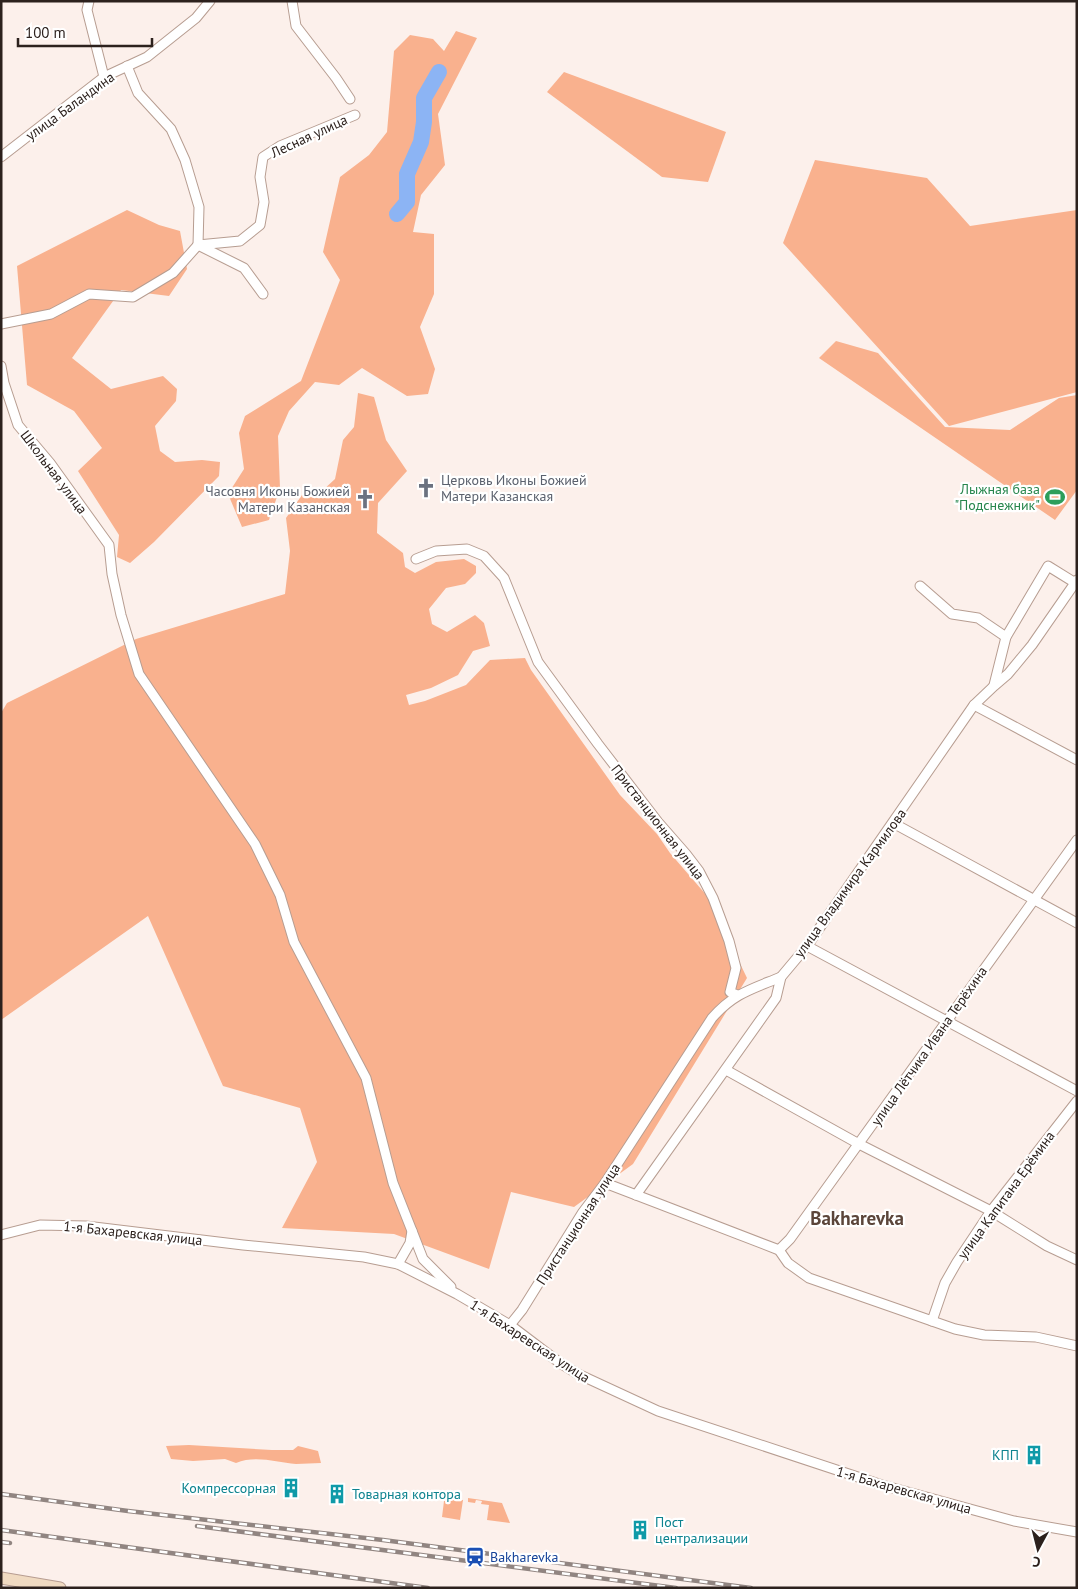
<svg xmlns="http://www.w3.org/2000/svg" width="1078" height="1589" viewBox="0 0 1078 1589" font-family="'PT Sans',sans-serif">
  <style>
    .green { fill: #f9b18e }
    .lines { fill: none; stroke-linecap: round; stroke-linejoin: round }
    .river { stroke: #8cb4f4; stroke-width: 16 }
    .minor-casing { stroke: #b79d91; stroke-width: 11 }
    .secondary-casing { stroke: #b79d91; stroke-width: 13 }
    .minor { stroke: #fff; stroke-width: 9 }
    .secondary { stroke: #f0dac1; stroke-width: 11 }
    .rail-casing { stroke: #918581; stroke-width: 4.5 }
    .rail { stroke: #fff; stroke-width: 2.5; stroke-dasharray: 8; stroke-linecap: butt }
    .labels { text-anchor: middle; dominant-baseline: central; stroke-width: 4.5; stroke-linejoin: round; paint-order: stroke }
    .street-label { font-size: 14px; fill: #2c211d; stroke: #fff }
    .worship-label { font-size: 14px; fill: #5b616d; stroke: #fff; text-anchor: start }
    .leisure-label { font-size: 14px; fill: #27864d; stroke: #fff; text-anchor: end }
    .culture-label { font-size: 14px; fill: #0d838f; stroke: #fff; text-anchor: end }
    .transit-label { font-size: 14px; fill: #164399; stroke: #fff; text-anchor: start }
    .district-label { font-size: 19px; font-weight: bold; fill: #5b453a; stroke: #fff }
  </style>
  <rect width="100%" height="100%" fill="#fcf0eb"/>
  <g class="green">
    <path d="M 456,31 L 477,38 L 438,114 L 445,165 L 421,195 L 413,232 L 434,234 L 434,294 L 420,327 L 435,369 L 428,394 L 407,396 L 362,368 L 339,385 L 315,382 L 289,411 L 278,436 L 280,488 L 269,520 L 242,527 L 228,494 L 244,469 L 239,433 L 245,416 L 301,381 L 340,280 L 323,252 L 340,177 L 369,155 L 387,132 L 394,51 L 410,35 L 433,39 L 444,51 Z"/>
    <path d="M 564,72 L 726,132 L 708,182 L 662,177 L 547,92 Z"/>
    <path d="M 815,160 L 927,178 L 970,226 L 1077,210 L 1077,392 L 949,426 L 783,243 Z"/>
    <path d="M 127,210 L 159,225 L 180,231 L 187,269 L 169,296 L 121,290 L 72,358 L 111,389 L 163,376 L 177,389 L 176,401 L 155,426 L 160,451 L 175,462 L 202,460 L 220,462 L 219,476 L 154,542 L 130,563 L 117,557 L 119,535 L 78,471 L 102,448 L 74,411 L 27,385 L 17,266 Z"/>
    <path d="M 836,341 L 878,353 L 945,427 L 1010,430 L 1059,398 L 1077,395 L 1077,490 L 1055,520 L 819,358 Z"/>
    <path d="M 358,393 L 374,397 L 386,440 L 407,471 L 378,503 L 377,533 L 403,553 L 405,567 L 415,573 L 436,562 L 464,559 L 476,566 L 476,573 L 465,584 L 446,588 L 429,609 L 432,624 L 447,632 L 475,615 L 484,623 L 490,646 L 473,651 L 458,675 L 431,688 L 406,695 L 409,705 L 425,701 L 466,685 L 490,660 L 525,658 L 531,670 L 620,795 L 657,834 L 670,853 L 708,897 L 747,978 L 633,1164 L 574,1207 L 511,1192 L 489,1269 L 394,1234 L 282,1228 L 317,1162 L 300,1108 L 223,1086 L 148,916 L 1,1020 L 1,713 L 7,703 L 136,639 L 285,594 L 290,551 L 286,518 L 302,495 L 322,491 L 335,479 L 343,440 L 354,427 Z"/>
    <path d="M 189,1445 L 272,1450 L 293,1450 L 298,1446 L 318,1451 L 321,1463 C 313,1463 304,1464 296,1464 C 276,1462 255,1455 236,1463 L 225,1459 L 193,1461 L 171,1459 L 166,1446 Z"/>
    <path d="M 448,1498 L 463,1500 L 460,1520 L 442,1517 L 444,1501 Z"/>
    <path d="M 468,1498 L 502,1503 L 510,1523 L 487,1520 L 489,1505 L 481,1504 L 482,1501 L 476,1500 L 475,1503 L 468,1502 Z"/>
  </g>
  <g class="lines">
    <path class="river" d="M 397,214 L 407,202 L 407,174 L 421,142 L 424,122 L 424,98 L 439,72"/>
    <defs>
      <g id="minor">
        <path d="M 89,1 L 87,10 L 104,77"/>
        <path d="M 292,1 L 296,26 L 336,78 L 350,99"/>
        <path d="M 127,66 L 138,93 L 171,129 L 185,160 L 199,207 L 198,245 L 244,268 L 263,294"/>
        <path d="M 1,157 L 104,77 L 147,57 L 196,18 L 210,1"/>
        <path d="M 1,324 L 51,314 L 89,294 L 133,297 L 173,273 L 198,245 L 240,241 L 260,225 L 264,202 L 260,177 L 263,157 L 280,146 L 355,115"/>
        <path d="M 1,366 L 4,383 L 18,425 L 50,463 L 109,545 L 112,574 L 121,615 L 139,674 L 255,844 L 280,895 L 294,942 L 366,1078 L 393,1183 L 412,1231 L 410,1243 L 398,1264"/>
        <path d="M 416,559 L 436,551 L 467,549 L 484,556 L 504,578 L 538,662 L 598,744 L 658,822 L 686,854 L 699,871 L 713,898 L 729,941 L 736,968 L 730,992 L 737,995"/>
        <path d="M 920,586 L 952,614 L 978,618 L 1006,637"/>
        <path d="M 994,685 L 1006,637 L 1048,566 L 1077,584"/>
        <path d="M 974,705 L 1077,760"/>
        <path d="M 893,823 L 1077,923"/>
        <path d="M 807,946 L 1077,1091"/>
        <path d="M 726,1070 L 859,1144 L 991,1211 L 1047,1246 L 1077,1260"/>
        <path d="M 605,1183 L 779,1250 L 788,1263 L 809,1278 L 955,1329 L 984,1335 L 1036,1337 L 1077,1346"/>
        <path d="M 636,1195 L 776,998 L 781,977 L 807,946 L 974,705 L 994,686 L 1008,674 L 1032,645 L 1077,580"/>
        <path d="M 412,1231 L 423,1259 L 451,1287"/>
        <path d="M 1,1235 L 40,1225 L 86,1226 L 243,1245 L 364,1257 L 398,1264 L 457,1294 L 510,1325 L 560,1363 L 578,1374 L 658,1411 L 882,1485 L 1014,1521 L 1077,1532"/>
        <path d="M 779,1250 L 790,1239 L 1077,840"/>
        <path d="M 932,1321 L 945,1283 L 957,1262 L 991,1211 L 1077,1101"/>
        <path d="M 510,1325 L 522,1310 L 583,1212 L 605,1183 L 712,1018 C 734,993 752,989 781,977"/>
      </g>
      <path id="secondary" d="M 1,1578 L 60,1588"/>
    </defs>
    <use href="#minor" class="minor-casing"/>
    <use href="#secondary" class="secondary-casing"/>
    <use href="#minor" class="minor"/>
    <use href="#secondary" class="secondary"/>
    <defs>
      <g id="rail">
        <path d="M 1,1494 L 128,1511 L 383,1540 L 751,1588"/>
        <path d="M 197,1526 L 676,1588"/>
        <path d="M 1,1530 L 428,1588"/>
        <path d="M 1,1542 L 10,1543"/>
      </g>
    </defs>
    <use href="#rail" class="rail-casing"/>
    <use href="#rail" class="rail"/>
  </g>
  <defs>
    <symbol id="church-bare" viewBox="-9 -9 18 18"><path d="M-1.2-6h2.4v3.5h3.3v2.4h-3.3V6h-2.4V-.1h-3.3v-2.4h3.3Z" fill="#6b7280" stroke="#fff" stroke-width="2.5" paint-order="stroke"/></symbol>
    <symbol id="stadium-bare" viewBox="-9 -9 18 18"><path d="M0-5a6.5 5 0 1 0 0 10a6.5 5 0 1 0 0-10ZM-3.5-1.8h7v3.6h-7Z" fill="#2e9e5b" stroke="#fff" stroke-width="2.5" paint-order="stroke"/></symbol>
    <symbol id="building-bare" viewBox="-9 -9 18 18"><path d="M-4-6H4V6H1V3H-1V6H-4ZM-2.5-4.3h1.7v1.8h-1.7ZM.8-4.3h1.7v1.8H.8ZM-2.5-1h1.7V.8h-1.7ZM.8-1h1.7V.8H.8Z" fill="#0f9aa8" stroke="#fff" stroke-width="2.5" paint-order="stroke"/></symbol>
    <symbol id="station-bare" viewBox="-9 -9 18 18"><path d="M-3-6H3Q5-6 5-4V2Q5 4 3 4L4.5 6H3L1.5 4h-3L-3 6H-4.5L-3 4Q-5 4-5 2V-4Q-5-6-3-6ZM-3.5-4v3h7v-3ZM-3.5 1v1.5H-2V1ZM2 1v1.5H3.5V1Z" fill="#1a4fb4" stroke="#fff" stroke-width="2.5" paint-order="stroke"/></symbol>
  </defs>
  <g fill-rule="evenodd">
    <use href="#church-bare" x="412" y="474" width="28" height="28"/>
    <use href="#stadium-bare" x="1041" y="483" width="28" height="28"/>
    <use href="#church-bare" x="351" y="485" width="28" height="28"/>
    <use href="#building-bare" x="1020" y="1441" width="28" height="28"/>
    <use href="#building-bare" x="277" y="1474" width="28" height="28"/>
    <use href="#building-bare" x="323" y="1480" width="28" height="28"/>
    <use href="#building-bare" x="626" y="1516" width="28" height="28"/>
    <use href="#station-bare" x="461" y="1543" width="28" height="28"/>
  </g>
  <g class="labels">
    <g class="street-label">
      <text transform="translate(70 106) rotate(-36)">улица Баландина</text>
      <text transform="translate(309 136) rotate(-25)">Лесная улица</text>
      <text transform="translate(54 472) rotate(53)">Школьная улица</text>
      <text transform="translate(658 822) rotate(52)">Пристанционная улица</text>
      <text transform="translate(850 883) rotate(-54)">улица Владимира Кармилова</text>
      <text transform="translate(929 1046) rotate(-55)">улица Лётчика Ивана Терёхина</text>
      <text transform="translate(1006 1195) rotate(-54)">улица Капитана Ерёмина</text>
      <text transform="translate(578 1224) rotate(-57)">Пристанционная улица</text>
      <text transform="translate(133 1233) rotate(6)">1-я Бахаревская улица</text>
      <text transform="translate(530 1341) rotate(33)">1-я Бахаревская улица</text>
      <text transform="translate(904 1490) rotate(16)">1-я Бахаревская улица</text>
    </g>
    <g class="worship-label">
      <text x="441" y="480">Церковь Иконы Божией<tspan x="441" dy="16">Матери Казанская</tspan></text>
      <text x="350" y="491" text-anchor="end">Часовня Иконы Божией<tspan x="350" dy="16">Матери Казанская</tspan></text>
    </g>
    <g class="leisure-label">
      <text x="1040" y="489">Лыжная база<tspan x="1040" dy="16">"Подснежник"</tspan></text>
    </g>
    <g class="culture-label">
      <text x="1019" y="1455">КПП</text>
      <text x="276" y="1488">Компрессорная</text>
      <text x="352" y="1494" text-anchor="start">Товарная контора</text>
      <text x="655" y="1522" text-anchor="start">Пост<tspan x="655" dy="16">централизации</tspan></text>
    </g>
    <g class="transit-label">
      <text x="490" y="1557">Bakharevka</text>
    </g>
    <g class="district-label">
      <text x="857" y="1218">Bakharevka</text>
    </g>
  </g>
  <rect width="1078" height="1589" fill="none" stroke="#2c211d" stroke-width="5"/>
  <g transform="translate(1038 1549) rotate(187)" stroke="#ffffff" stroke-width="4" paint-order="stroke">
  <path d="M0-4L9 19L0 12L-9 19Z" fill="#2c211d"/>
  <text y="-8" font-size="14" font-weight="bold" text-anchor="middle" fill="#2c211d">С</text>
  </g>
  <path d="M18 38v8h134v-8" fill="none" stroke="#2c211d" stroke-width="2.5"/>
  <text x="25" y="38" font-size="15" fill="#2c211d" stroke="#ffffff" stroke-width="4" paint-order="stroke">100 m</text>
</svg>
